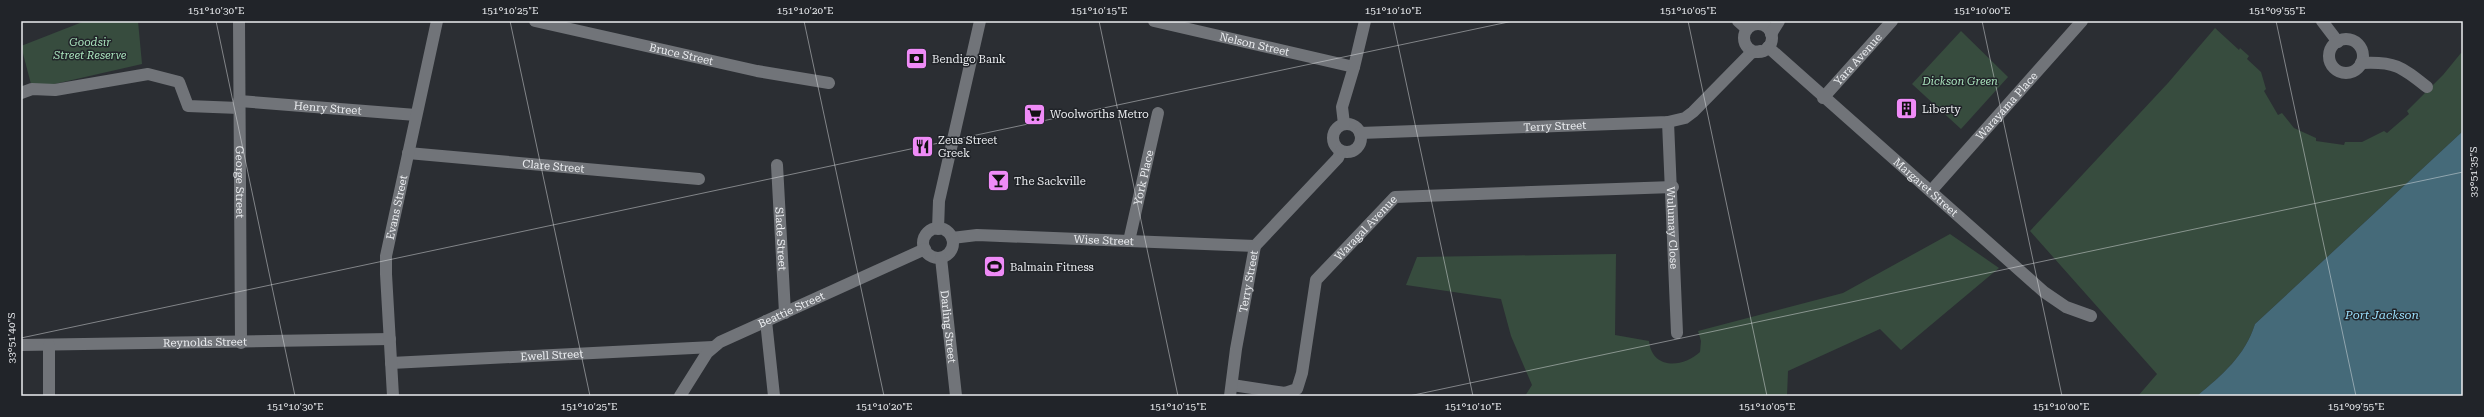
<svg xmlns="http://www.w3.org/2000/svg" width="2484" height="417" viewBox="0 0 2484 417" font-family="'Roboto Serif',serif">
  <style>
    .green { fill: #374c3e }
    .water { fill: #456a79 }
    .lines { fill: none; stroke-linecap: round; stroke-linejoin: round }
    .street { stroke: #717479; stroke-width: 12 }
    .secondary { stroke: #717479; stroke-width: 12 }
    .ticks { fill: none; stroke: #ebedf0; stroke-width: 1; stroke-opacity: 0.45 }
    .labels { text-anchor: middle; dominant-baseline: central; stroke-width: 3; stroke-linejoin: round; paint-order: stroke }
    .park-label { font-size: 11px; font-style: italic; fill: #a9e2bc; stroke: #212429 }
    .street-label { font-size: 11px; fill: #ebedf0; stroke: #212429 }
    .poi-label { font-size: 11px; fill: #ebedf0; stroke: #212429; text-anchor: start }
    .water-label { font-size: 12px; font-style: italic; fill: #9adefb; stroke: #212429 }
    .neatline { fill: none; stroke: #ebedf0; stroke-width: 1.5 }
    .ticks-label { font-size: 10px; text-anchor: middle; fill: #ebedf0 }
  </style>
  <rect width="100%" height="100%" fill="#2b2e33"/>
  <g class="green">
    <path d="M 85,21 L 138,21 L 142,64 L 50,85 L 31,84 L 21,46 Z"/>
    <path d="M 2215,28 L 2239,50 L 2240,48 L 2249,56 L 2247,59 L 2261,72 L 2266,89 L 2264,91 L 2278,115 L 2282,113 L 2294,128 L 2316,138 L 2316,141 L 2344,145 L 2345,142 L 2362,142 L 2384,131 L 2387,133 L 2409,114 L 2407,111 L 2443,75 L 2461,53 L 2463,54 L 2463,131 L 2255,324 C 2245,356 2222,375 2197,396 L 2138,396 L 2157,374 L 2030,231 L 2168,83 Z"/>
    <path d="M 1961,31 L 2008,77 L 1961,129 L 1912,84 Z"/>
    <path d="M 1950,234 L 1999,268 L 1901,350 L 1880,329 L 1788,371 L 1787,396 L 1525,396 L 1532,385 L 1511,336 L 1501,299 L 1406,285 L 1417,257 L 1616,254 L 1615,335 L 1649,341 C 1652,370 1683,368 1700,352 L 1701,341 L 1698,331 L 1843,293 Z"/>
  </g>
  <path class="water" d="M 2463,131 L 2463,396 L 2197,396 C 2222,375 2245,356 2255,324 Z"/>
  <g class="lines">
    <g class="street">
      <path id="s1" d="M 239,21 L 241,343"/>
      <path id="s2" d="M 535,21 L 757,71 L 829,83"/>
      <path id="s3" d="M 1154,21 L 1354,67"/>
      <path d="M 1738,21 L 1747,29"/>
      <path d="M 2322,21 L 2338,42"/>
      <circle cx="1758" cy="38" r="14"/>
      <path d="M 1771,34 L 1779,21"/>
      <circle cx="2346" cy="56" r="17"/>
      <path id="s4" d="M 1768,47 L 2044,292 L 2066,307 L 2091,316"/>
      <path d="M 2361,63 C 2395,61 2402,67 2427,87"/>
      <path d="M 21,93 L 32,89 L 55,90 L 148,74 L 179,82 L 188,106 L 239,108"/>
      <path id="s5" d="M 1823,98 L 1892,21"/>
      <path id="s6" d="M 239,101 L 416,115"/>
      <path id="s7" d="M 1668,122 L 1677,333"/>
      <circle cx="1347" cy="138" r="14"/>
      <path d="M 1344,124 L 1342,107 L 1354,67 L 1365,21"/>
      <path id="s8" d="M 1360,133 L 1668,122 L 1685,118 L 1693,112 L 1751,53 L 1760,51"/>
      <path id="s9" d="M 408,153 L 699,179"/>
      <path id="s10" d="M 777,165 L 785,313"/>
      <path id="s11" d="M 1931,191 L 2082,21"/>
      <path id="s12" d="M 952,238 L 977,235 L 1255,246"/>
      <path id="s13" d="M 1129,241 L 1158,113"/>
      <path d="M 766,321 L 774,396"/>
      <path id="s14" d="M 21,345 L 390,339"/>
      <path id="s15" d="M 391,363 L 713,347"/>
      <path id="s16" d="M 1232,385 L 1285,393 L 1297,389 L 1302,373 L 1316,280 L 1395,197 L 1673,187"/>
      <path d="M 49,396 L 49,345"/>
      <path id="s17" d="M 393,396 L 386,274 L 386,256 L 437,21"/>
      <path id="s18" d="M 1230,396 L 1236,349 L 1255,246 L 1338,158 L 1341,151"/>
    </g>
    <g class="secondary">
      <circle cx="938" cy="243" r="15"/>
      <path d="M 938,229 L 939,201 L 980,21"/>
      <path id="s19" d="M 941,258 L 956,396"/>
      <path id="s20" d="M 680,396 L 707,353 L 720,342 L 925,249"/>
    </g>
  </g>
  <path class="ticks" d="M 216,21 L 295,396M 510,21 L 590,396M 804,21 L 884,396M 1099,21 L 1178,396M 1393,21 L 1473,396M 1688,21 L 1767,396M 1982,21 L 2062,396M 2276,21 L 2356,396M 21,338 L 1513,21M 1409,396 L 2463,172"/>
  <defs>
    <symbol id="bank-square" viewBox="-11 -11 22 22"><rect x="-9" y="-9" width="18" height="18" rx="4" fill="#ef8bf7" stroke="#212429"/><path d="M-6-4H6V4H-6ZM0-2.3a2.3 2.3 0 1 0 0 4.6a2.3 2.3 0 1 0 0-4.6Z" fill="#111"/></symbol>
    <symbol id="building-square" viewBox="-11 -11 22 22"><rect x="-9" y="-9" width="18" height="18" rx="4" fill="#ef8bf7" stroke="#212429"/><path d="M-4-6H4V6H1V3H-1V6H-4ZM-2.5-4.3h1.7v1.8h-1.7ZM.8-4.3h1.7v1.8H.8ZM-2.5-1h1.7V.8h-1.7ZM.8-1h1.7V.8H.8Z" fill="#111"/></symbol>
    <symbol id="supermarket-square" viewBox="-11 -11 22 22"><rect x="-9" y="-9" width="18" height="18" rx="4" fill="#ef8bf7" stroke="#212429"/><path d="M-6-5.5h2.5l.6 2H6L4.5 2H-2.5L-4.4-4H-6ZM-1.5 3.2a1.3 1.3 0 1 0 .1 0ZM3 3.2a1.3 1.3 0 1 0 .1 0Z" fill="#111"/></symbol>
    <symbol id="restaurant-square" viewBox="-11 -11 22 22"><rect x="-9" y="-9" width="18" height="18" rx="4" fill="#ef8bf7" stroke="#212429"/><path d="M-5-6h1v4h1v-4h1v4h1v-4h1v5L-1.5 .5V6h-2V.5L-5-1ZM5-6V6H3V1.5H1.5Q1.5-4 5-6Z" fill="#111"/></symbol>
    <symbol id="bar-square" viewBox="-11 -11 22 22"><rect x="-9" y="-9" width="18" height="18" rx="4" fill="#ef8bf7" stroke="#212429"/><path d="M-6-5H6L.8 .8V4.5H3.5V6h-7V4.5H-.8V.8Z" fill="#111"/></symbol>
    <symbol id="stadium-square" viewBox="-11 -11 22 22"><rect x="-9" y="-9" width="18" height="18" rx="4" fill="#ef8bf7" stroke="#212429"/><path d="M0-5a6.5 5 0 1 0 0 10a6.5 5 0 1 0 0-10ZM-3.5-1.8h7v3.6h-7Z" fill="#111"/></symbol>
  </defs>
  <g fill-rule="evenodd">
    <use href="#bank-square" x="904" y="46" width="25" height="25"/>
    <use href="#building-square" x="1894" y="96" width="25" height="25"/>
    <use href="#supermarket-square" x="1022" y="102" width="25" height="25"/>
    <use href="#restaurant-square" x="910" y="134" width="25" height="25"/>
    <use href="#bar-square" x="986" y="168" width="25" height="25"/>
    <use href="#stadium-square" x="982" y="254" width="25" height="25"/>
  </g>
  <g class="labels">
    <g class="park-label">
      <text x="90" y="42">Goodsir<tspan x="90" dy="13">Street Reserve</tspan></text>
      <text x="1960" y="81">Dickson Green</text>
    </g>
    <g class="street-label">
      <text stroke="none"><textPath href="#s3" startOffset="103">Nelson Street</textPath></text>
      <text stroke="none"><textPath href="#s2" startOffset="150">Bruce Street</textPath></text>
      <text stroke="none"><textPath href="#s5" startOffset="52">Yara Avenue</textPath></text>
      <text stroke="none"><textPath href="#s11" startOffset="114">Warayama Place</textPath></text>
      <text stroke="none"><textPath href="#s6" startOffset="89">Henry Street</textPath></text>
      <text stroke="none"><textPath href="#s8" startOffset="195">Terry Street</textPath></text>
      <text stroke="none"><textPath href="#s9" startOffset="146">Clare Street</textPath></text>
      <text stroke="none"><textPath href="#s13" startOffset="65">York Place</textPath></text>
      <text stroke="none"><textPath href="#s1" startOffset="161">George Street</textPath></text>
      <text stroke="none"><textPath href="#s4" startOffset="211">Margaret Street</textPath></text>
      <text stroke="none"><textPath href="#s17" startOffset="190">Evans Street</textPath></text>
      <text stroke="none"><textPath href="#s7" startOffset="106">Wulumay Close</textPath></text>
      <text stroke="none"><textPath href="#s16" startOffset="249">Waragal Avenue</textPath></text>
      <text stroke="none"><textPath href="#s10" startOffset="74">Slade Street</textPath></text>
      <text stroke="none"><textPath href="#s12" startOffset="152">Wise Street</textPath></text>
      <text stroke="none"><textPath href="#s18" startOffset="116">Terry Street</textPath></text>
      <text stroke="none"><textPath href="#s20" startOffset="146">Beattie Street</textPath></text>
      <text stroke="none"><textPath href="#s19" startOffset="69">Darling Street</textPath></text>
      <text stroke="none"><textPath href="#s14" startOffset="184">Reynolds Street</textPath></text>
      <text stroke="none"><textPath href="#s15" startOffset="161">Ewell Street</textPath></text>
    </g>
    <g class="poi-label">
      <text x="932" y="59">Bendigo Bank</text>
      <text x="1922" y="109">Liberty</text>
      <text x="1050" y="114">Woolworths Metro</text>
      <text x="938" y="140">Zeus Street<tspan x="938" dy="13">Greek</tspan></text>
      <text x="1014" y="181">The Sackville</text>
      <text x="1010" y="267">Balmain Fitness</text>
    </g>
    <g class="water-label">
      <text x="2382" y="315">Port Jackson</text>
    </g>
  </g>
  <rect width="2484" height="417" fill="none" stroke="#212429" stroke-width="44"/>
  <rect x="22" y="22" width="2440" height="373" class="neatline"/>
  <g class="ticks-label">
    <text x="216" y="14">151°10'30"E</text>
    <text x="510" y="14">151°10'25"E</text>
    <text x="805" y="14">151°10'20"E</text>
    <text x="1099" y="14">151°10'15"E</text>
    <text x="1393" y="14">151°10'10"E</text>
    <text x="1688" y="14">151°10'05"E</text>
    <text x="1982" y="14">151°10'00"E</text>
    <text x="2277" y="14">151°09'55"E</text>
    <text transform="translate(2473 172) rotate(-90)" y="4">33°51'35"S</text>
    <text transform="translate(11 338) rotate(-90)" y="4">33°51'40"S</text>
    <text x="295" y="410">151°10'30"E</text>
    <text x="589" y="410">151°10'25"E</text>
    <text x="884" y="410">151°10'20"E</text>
    <text x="1178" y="410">151°10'15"E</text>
    <text x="1473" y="410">151°10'10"E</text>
    <text x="1767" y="410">151°10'05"E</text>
    <text x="2061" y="410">151°10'00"E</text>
    <text x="2356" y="410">151°09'55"E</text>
  </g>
</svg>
